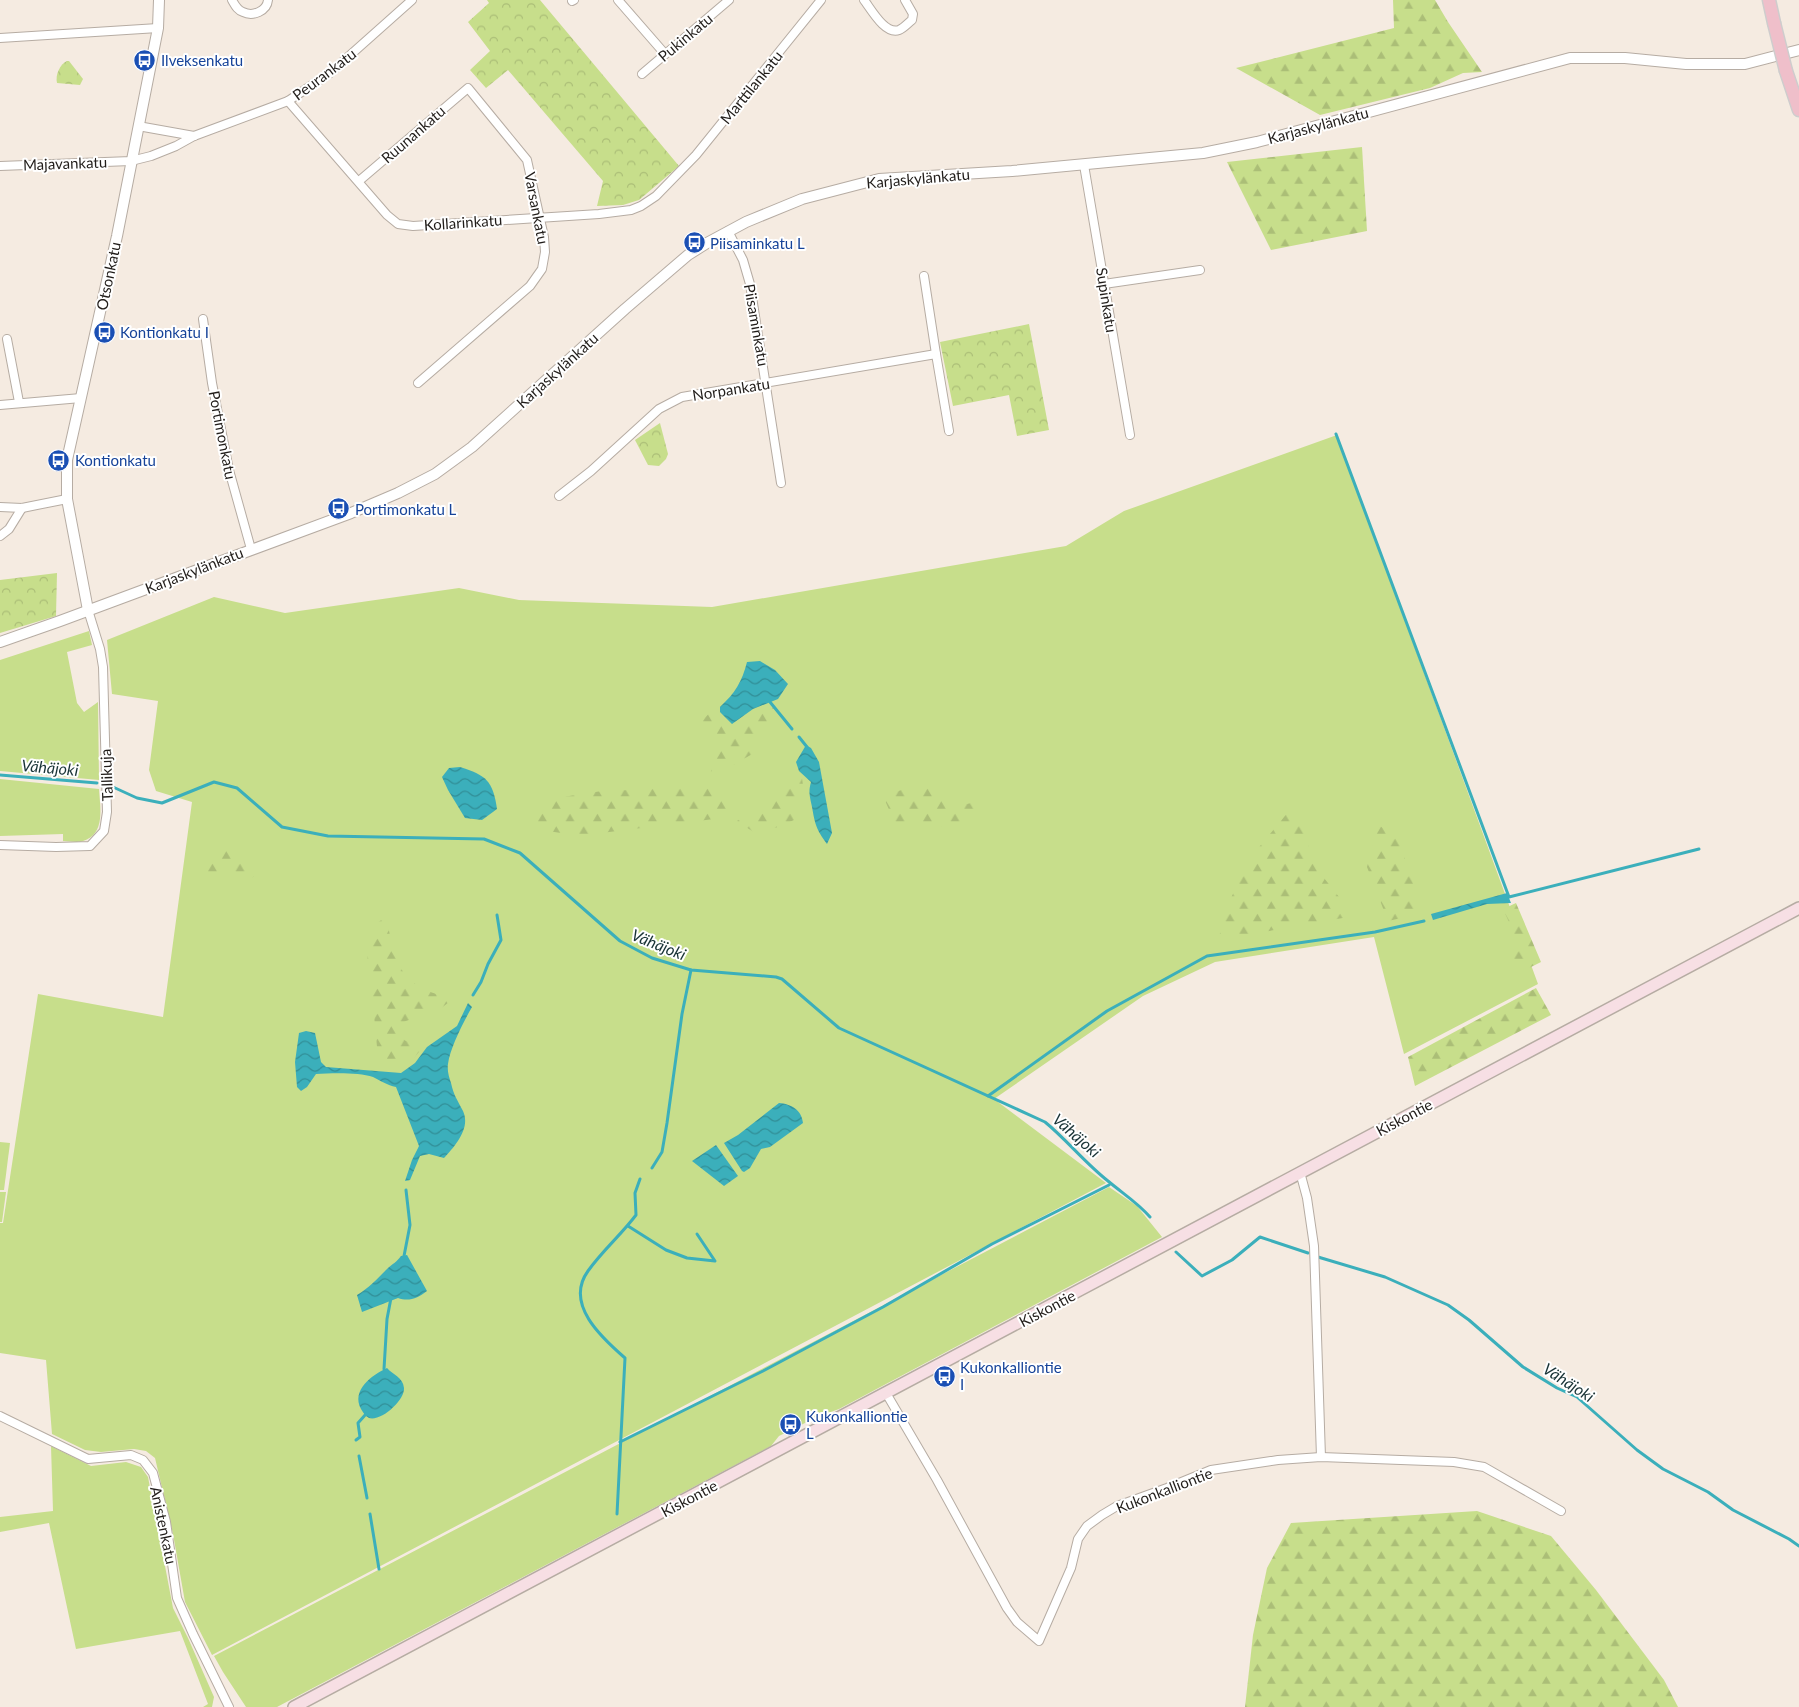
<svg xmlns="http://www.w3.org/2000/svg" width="1799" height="1707" viewBox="0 0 1799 1707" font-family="Lato,sans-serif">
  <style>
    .green { fill: #c7de8b }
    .forest { fill: url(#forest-firs) }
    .park { fill: url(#park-crowns) }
    .water { fill: url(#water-waves) }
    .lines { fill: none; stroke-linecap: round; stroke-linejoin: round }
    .stream { stroke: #3bafbb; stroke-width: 3 }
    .minor-casing { stroke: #b6aca3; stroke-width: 10 }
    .tertiary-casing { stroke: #b6aca3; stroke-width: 12 }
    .secondary-casing { stroke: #b6aca3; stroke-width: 14 }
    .primary-casing { stroke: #cecdcd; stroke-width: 15 }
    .minor { stroke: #fff; stroke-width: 8 }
    .tertiary { stroke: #fff; stroke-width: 10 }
    .secondary { stroke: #f7dfe4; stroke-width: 11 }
    .primary { stroke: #efbfca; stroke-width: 12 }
    .primary-bridge-casing { stroke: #cecdcd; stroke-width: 15; stroke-linecap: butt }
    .primary-bridge { stroke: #efbfca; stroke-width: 12 }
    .labels { text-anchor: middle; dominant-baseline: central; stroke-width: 4; stroke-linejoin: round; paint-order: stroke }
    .street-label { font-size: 15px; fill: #211d1a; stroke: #fff }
    .transit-label { font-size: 15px; fill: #164399; stroke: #fff; text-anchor: start }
    .water-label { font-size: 16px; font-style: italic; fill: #193336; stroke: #fff }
  </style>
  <defs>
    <pattern id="forest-firs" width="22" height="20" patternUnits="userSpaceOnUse" patternTransform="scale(1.25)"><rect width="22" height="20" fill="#c7de8b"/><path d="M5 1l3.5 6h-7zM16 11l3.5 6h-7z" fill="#abbe77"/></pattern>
    <pattern id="park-crowns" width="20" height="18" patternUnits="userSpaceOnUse" patternTransform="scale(1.25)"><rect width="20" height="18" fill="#c7de8b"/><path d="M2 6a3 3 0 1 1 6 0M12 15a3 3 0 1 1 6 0" fill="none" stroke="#abbe77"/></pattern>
    <pattern id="water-waves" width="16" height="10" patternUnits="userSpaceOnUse" patternTransform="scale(1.25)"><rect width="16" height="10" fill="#3bafbb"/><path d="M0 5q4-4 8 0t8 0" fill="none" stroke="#318e97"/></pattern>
  </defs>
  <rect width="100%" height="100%" fill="#f5ebe1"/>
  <g class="green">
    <path d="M 1337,435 L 1538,984 L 1404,1054 L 1374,937 L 1215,962 L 1143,996 L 994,1099 L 1106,1183 L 212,1655 L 185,1602 L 173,1534 L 155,1458 L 146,1451 L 134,1449 L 101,1452 L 85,1450 L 52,1434 L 46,1360 L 0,1353 L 0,1223 L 3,1223 L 38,994 L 163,1017 L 192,802 L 156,791 L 149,770 L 158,701 L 112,694 L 107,640 L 214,597 L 285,613 L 459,588 L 519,600 L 712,607 L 1066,546 L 1124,511 Z"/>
    <path d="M 89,631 L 92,645 L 67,652 L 77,703 L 84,712 L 98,702 L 99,780 L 0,771 L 0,660 Z"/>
    <path d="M 0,779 L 99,789 C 100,807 106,834 83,841 C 78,843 69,841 63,841 L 63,834 L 0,836 Z"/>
    <path d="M 0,1142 L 10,1143 L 4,1190 L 0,1190 Z"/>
    <path d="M 1109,1187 L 1137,1206 L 1162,1237 L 839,1409 L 817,1417 L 779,1436 L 771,1446 L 277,1707 L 246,1707 L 223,1672 L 214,1656 Z"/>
    <path d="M 0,1192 L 6,1192 L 2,1222 L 0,1222 Z"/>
    <path d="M 51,1446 L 91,1466 L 126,1462 L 141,1467 L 148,1477 L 173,1608 L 188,1638 L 214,1697 L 212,1707 L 203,1707 L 208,1704 L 180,1631 L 76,1649 L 49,1523 L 0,1532 L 0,1517 L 53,1511 Z"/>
  </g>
  <g class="forest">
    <path d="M 1393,0 L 1435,0 L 1448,22 L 1482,72 L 1463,73 L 1430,88 L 1320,115 L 1236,68 L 1394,28 Z"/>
    <path d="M 1362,147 L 1367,231 L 1271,250 L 1227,162 Z"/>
    <path d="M 772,705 L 786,721 L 752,735 L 748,742 L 754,753 L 709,779 C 715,756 721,738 702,721 L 714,708 L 724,720 L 736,729 L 752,715 Z"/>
    <path d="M 802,778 L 805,800 L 792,805 L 794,820 L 778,827 L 755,833 L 737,821 L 782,790 Z"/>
    <path d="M 929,781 L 934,795 L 959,806 L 991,798 L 958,831 L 931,823 L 909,826 L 895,823 L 883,796 Z"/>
    <path d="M 711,787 L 721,794 L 730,817 L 585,835 L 561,833 L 548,831 L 536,837 L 533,830 L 539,817 L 543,800 L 602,791 Z"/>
    <path d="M 1289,811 L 1306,832 L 1309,851 L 1324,878 L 1354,916 L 1218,940 L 1229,902 L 1251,857 Z"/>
    <path d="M 1373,820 L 1399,841 L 1423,913 L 1388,921 L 1367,867 L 1372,847 Z"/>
    <path d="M 234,849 L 242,861 L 254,864 L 256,875 L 250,879 L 243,872 L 230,872 L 216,879 L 206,882 L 202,870 L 207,851 Z"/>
    <path d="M 1516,903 L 1541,962 L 1523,971 L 1511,968 C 1519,941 1514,933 1503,909 Z"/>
    <path d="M 386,917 C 393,946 394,975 424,989 C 433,994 444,996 453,999 L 440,1009 L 406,1021 L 398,1025 L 399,1036 L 406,1041 L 424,1046 L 413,1059 L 397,1061 L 378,1057 L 371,984 L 366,948 L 374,925 Z"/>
    <path d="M 1536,988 L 1551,1015 L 1415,1086 L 1408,1057 Z"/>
    <path d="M 1477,1511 L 1551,1536 L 1596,1590 L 1664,1680 L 1678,1707 L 1245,1707 L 1253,1635 L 1267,1568 L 1291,1523 Z"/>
  </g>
  <g class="park">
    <path d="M 487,0 L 540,0 L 679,166 L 639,200 L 623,205 L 597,206 L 603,181 L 508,70 L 486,88 L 470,70 L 490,51 L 468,22 L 489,3 Z"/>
    <path d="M 67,61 L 69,61 L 83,79 L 80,85 L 57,83 C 55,75 60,64 67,61 Z"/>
    <path d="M 1029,324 L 1049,430 L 1017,436 L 1009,395 L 953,406 L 940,342 Z"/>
    <path d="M 660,423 L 668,454 L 666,459 L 659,466 L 648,465 L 635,440 Z"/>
    <path d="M 57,573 L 56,616 L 0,633 L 0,580 Z"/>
  </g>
  <g class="water">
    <path d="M 760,661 L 775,670 L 788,684 L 778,699 L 753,709 L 732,724 L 720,712 L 720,707 C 735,693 742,682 747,662 Z"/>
    <path d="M 806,745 L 811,748 L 819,762 L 832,833 L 827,844 C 816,829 815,824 812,807 C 810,796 808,793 811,782 L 799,771 L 796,762 Z"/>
    <path d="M 460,767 C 486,775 493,781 497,809 L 482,820 L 465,818 L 448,790 L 442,777 L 449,768 Z"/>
    <path d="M 1507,893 L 1511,903 L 1487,904 L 1433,920 L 1431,914 Z"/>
    <path d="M 468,1003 L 472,1007 C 464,1021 450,1048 448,1064 C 447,1070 449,1077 451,1083 C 454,1096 457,1099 463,1111 C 471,1128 455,1146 444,1158 L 429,1154 L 420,1156 L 410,1180 L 405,1181 L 412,1160 L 419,1146 L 396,1087 C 387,1085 381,1081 373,1077 C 359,1072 331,1073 316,1074 L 307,1087 L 301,1091 L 297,1087 L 295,1062 L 299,1033 L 306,1031 L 315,1033 L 321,1062 L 326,1067 L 401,1073 L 415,1063 L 427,1047 L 457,1026 Z"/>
    <path d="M 779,1103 C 791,1104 802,1110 803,1123 L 770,1147 L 761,1149 L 750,1168 L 744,1172 L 742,1171 L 724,1143 L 738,1135 Z"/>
    <path d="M 716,1145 L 738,1176 L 724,1186 L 692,1161 Z"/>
    <path d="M 407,1255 L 427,1291 C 418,1298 409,1302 398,1298 L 362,1312 L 357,1295 C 370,1287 376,1280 387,1269 C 392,1264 397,1262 401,1256 Z"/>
    <path d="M 387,1368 C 393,1375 403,1377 404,1388 C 405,1400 381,1422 369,1418 C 365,1416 363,1412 361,1409 C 351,1390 372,1375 387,1368 Z"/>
  </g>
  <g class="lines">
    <g class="stream">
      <path d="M 1336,434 L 1509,897 L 1699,849"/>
      <path d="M 770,702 L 792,729"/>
      <path d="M 799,737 L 807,747"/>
      <path d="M 0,775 L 97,783"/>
      <path d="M 113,787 L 137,798 L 162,803 L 214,782 L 237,788 L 282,827 L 328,836 L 484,839 L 520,853 L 620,941 L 652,958 L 691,970 L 776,977 L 782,979 L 839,1028 L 1045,1122 C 1067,1140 1085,1163 1108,1181 C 1122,1193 1137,1202 1150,1217"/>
      <path d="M 473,995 L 481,982 L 488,964 L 501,940 L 497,915"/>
      <path d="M 988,1096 L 1107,1011 L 1207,956 L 1375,932 L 1424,921"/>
      <path d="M 652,1168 L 662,1152 L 667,1123 L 682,1014 L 691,970"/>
      <path d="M 628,1226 L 666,1250 L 687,1258 L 715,1261 L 697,1234"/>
      <path d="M 1176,1252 L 1202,1276 L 1232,1260 L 1260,1237 L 1308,1253"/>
      <path d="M 404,1256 L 410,1225 L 406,1190"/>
      <path d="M 1318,1257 L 1385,1277 L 1448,1305 L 1469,1320 L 1523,1367 L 1557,1388 L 1577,1397 L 1637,1450 L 1663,1469 L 1708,1492 L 1733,1510 L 1789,1539 L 1799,1546"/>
      <path d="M 384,1369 L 387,1319 L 391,1298"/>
      <path d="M 356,1440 L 360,1437 L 358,1423 L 366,1414"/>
      <path d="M 620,1442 L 763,1371 L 883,1307 L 992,1244 L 1109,1185"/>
      <path d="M 359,1456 L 367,1498"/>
      <path d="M 370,1514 L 379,1569"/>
      <path d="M 617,1514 L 625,1358 C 602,1338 564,1304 588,1271 C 602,1251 621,1235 636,1215 L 635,1193 L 640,1179"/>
    </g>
    <defs>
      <g id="minor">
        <path d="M 232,0 C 235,5 237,10 243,12 C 253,17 267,11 268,0"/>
        <path d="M 618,0 L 665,54"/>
        <path d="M 864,0 C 871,9 885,35 899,30 C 904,28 908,23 912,20 L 913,14 L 905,0"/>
        <path d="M 572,1 L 574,0"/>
        <path d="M 0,38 L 158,28"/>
        <path d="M 642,74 L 729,0"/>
        <path d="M 288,101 L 387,215 L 398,224 L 413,226 L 599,214 L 631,210 L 641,206 L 656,196 L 696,155 L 821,0"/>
        <path d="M 138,126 L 194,136"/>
        <path d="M 1084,165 L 1130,435"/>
        <path d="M 0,166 L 131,161 L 151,156 L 176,146 L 194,136 L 288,101 L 330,73 L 412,0"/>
        <path d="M 359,181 L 468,88 L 527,160 L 544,237 L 545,252 L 542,269 L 530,286 L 418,383"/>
        <path d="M 728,231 L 743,260 L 750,284 L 781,483"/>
        <path d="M 924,276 L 936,354"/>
        <path d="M 1104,284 L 1200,270"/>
        <path d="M 203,319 L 212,383 L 229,470 L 251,549"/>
        <path d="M 7,339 L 19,402"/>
        <path d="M 0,405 L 81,398"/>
        <path d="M 559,496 L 591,471 L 659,409 L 682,397 L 936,354 L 949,431"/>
        <path d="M 0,507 L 22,508 L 67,499"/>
        <path d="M 0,536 L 9,529 L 22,508"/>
        <path d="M 0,845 L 56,847 L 90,846 L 104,831 L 107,812 L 103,667 L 100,649 L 88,610"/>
        <path d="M 1300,1172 L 1307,1198 L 1314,1246 L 1321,1457"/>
        <path d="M 886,1393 L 937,1480 L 1007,1608 L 1017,1622 L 1039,1641 L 1071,1568 L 1078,1539 L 1087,1526 L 1102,1515 L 1117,1506 L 1167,1488 L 1211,1470 L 1278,1460 L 1321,1457 L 1454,1462 L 1484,1467 L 1561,1511"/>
        <path d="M 0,1416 L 88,1459 L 131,1455 L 143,1460 L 153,1473 L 166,1522 L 177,1598 L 193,1634 L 229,1707"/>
      </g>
      <g id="tertiary">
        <path d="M 88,610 L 67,499 L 67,460 L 117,236 L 158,28 L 159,0"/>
        <path d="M 0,642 L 60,621 L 351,513 L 398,493 L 435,474 L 472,447 L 625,309 L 688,255 L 707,243 L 746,222 L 802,199 L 879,179 L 1012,171 L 1203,153 L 1257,142 L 1570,58 L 1625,58 L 1686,64 L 1745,64 L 1799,50"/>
      </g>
      <path id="secondary" d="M 294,1707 L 1799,908"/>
      <g id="primary">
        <path d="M 1769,0 L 1774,23"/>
        <path d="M 1786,71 L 1799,110"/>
      </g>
    </defs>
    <use href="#minor" class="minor-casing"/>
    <use href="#tertiary" class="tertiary-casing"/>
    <use href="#secondary" class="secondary-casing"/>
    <use href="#primary" class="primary-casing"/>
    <use href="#minor" class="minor"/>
    <use href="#tertiary" class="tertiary"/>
    <use href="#secondary" class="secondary"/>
    <use href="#primary" class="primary"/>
    <defs>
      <path id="primary-bridge" d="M 1774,23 L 1786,71"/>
    </defs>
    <use href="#primary-bridge" class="primary-bridge-casing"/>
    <use href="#primary-bridge" class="primary-bridge"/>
  </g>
  <defs>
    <symbol id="bus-disc" viewBox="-11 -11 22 22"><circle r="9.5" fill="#1a4fb4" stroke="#fff"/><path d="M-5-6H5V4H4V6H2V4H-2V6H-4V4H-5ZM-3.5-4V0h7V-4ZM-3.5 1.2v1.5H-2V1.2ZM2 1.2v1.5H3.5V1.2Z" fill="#fff"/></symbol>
  </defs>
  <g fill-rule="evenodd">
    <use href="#bus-disc" x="132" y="48" width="25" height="25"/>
    <use href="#bus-disc" x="682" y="230" width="25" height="25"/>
    <use href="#bus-disc" x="92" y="320" width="25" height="25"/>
    <use href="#bus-disc" x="46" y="448" width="25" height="25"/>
    <use href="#bus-disc" x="326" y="496" width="25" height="25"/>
    <use href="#bus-disc" x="932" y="1364" width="25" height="25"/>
    <use href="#bus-disc" x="778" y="1412" width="25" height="25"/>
  </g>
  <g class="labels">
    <g class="street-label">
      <text transform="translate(685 37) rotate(-40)">Pukinkatu</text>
      <text transform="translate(324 74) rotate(-37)">Peurankatu</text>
      <text transform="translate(751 87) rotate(-51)">Marttilankatu</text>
      <text transform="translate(1318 125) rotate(-15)">Karjaskylänkatu</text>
      <text transform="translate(413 134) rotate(-41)">Ruunankatu</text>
      <text transform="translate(65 163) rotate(-2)">Majavankatu</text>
      <text transform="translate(918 178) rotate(-5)">Karjaskylänkatu</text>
      <text transform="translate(537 208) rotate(79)">Varsankatu</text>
      <text transform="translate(463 222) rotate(-4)">Kollarinkatu</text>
      <text transform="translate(108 276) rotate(-78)">Otsonkatu</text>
      <text transform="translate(1107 300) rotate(81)">Supinkatu</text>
      <text transform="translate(757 325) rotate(80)">Piisaminkatu</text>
      <text transform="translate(557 370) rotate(-42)">Karjaskylänkatu</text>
      <text transform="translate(731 389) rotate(-9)">Norpankatu</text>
      <text transform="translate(223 435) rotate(79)">Portimonkatu</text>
      <text transform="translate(194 570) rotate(-21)">Karjaskylänkatu</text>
      <text transform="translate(106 775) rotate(-92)">Tallikuja</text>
      <text transform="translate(1404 1117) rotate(-28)">Kiskontie</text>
      <text transform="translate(1047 1308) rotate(-28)">Kiskontie</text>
      <text transform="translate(1164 1490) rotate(-21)">Kukonkalliontie</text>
      <text transform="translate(689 1498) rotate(-28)">Kiskontie</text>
      <text transform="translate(164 1525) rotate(78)">Anistenkatu</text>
    </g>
    <g class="transit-label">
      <text x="161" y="60">Ilveksenkatu</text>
      <text x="710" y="243">Piisaminkatu L</text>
      <text x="120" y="332">Kontionkatu I</text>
      <text x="75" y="460">Kontionkatu</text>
      <text x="355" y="509">Portimonkatu L</text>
      <text x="960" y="1367">Kukonkalliontie<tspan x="960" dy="17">I</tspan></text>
      <text x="806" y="1416">Kukonkalliontie<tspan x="806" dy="17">L</tspan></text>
    </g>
    <g class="water-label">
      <text transform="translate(50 767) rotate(5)">Vähäjoki</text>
      <text transform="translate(659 944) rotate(22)">Vähäjoki</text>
      <text transform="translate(1077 1135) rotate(41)">Vähäjoki</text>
      <text transform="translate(1569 1382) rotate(33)">Vähäjoki</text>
    </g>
  </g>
</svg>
